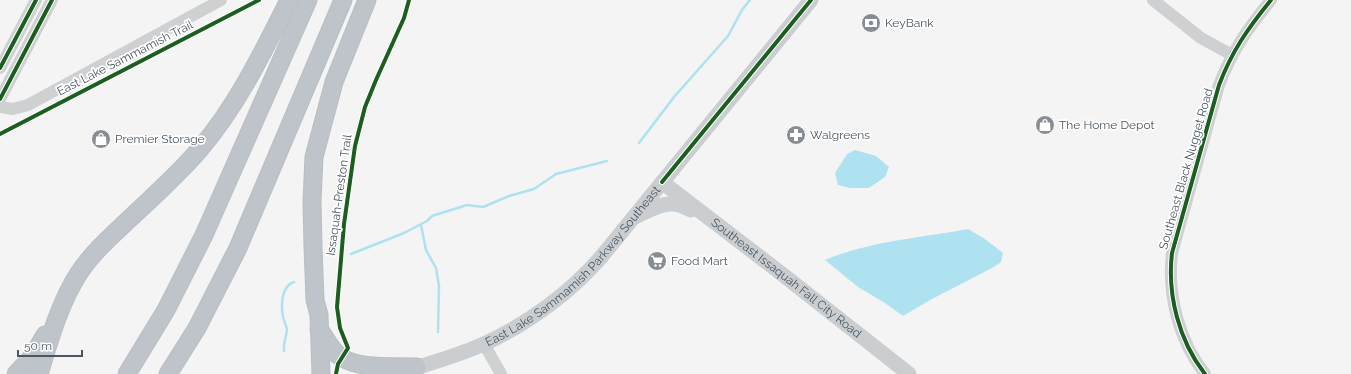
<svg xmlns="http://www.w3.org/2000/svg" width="1351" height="374" viewBox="0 0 1351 374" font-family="Raleway,sans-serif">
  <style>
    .water { fill: #aee2f0 }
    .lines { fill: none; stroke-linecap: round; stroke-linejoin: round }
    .stream { stroke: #aee2f0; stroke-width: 2.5 }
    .highway-casing { stroke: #b9bec3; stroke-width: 19 }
    .minor { stroke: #ced0d2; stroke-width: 12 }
    .major { stroke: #caced1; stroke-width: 15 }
    .highway { stroke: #bec4c9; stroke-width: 17 }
    .cycleway-casing { stroke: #fff; stroke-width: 6 }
    .cycleway { stroke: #1b5e20; stroke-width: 4 }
    .labels { text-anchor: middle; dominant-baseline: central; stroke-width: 3.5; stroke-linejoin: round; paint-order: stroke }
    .poi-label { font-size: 12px; fill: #4a5661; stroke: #fff; text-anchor: start }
    .street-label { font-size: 12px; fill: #4a5661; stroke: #fff }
  </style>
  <rect width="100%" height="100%" fill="#f4f4f4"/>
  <g class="water">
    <path d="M 855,150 L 876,156 L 889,167 L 885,177 L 869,188 L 850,188 L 838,185 L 835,173 L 847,154 Z"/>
    <path d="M 968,229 L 985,239 L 1003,253 L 1001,262 L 992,268 L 930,300 L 903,316 L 885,303 L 858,287 L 825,260 C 870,241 921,238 968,229 Z"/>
  </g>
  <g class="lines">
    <g class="stream">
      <path d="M 639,143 L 674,97 L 728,36 L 742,10 L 750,0"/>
      <path d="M 421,225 L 426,250 L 436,268 L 439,286 L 438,332"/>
      <path d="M 351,254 L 404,233 L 427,221 L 432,216 L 467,205 L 483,207 L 509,196 L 534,189 L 556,174 L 607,161"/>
      <path d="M 284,351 C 283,342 287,336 287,329 C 286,325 284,321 283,317 C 281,306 281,286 294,282"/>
    </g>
    <defs>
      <g id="highway">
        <path d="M 319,329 C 325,337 330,348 338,355 C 356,370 394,366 417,367"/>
        <path d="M 16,374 L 32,357 L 45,335"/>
        <path d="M 39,374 C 49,341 60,302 79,273 C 91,255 106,241 122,226 C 148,201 176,177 199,150 C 237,106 263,52 289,0"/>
        <path d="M 127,374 L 166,310 L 204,235 L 308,0"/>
        <path d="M 168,374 L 197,328 L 238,248 L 343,0"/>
        <path d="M 321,374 L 319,315 L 315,300 L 313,247 L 312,201 L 314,157 L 334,82 L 367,0"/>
      </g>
    </defs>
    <use href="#highway" class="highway-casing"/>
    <g class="minor">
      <path d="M 1153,0 L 1201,38 L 1232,55"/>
      <path d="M 0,68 L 36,0"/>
      <path d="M 0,99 L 52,0"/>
      <path d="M 0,107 L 13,109 L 28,105 L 221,0"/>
      <path d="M 484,344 L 501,374"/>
      <path d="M 1205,374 C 1179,341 1167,295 1172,253 L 1219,85 C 1232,51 1248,28 1271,0"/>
    </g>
    <g class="major">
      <path id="s1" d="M 662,182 L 782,274 L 909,374"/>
      <path d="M 635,217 C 646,212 660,203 672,204 C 679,204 685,207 691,210"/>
      <path id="s2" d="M 405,371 C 432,363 460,355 486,343 C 529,323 571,292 602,256 L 811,0"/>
    </g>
    <use href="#highway" class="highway"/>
    <defs>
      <g id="cycleway">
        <path d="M 0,68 L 36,0"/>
        <path d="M 0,99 L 52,0"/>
        <path d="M 0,134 L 259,0"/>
        <path d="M 662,182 L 811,0"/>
        <path d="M 336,374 L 338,364 L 348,348 L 340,328 L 337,307 L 344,224 L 355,146 L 365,107 L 376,80 L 404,18 L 409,0"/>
        <path d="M 1205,374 C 1179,341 1167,295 1172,253 L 1219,85 C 1232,51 1248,28 1271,0"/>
      </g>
    </defs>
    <use href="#cycleway" class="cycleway-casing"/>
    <use href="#cycleway" class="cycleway"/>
  </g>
  <defs>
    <symbol id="bank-disc" viewBox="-11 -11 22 22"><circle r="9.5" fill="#868d94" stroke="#fff"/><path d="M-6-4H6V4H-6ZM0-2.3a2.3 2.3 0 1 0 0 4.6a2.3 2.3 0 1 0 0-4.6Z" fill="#fff"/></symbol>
    <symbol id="shop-disc" viewBox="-11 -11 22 22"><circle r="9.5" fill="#868d94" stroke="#fff"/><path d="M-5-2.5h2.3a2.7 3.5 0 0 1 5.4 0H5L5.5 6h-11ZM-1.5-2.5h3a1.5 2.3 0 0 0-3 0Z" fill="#fff"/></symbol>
    <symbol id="pharmacy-disc" viewBox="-11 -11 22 22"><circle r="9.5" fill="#868d94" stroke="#fff"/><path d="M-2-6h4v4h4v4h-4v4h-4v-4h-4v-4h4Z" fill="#fff"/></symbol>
    <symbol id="supermarket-disc" viewBox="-11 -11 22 22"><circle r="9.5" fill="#868d94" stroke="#fff"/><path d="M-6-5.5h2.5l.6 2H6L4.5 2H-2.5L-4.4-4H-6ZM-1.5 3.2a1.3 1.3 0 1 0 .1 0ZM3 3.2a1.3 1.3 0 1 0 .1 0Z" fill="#fff"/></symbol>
  </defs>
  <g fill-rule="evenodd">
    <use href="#bank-disc" x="860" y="12" width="22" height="22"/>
    <use href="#shop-disc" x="1034" y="114" width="22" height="22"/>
    <use href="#pharmacy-disc" x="785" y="124" width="22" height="22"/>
    <use href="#shop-disc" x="90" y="128" width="22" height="22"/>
    <use href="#supermarket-disc" x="646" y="250" width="22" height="22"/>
  </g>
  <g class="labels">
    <g class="poi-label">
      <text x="885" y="23">KeyBank</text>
      <text x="1059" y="125">The Home Depot</text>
      <text x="810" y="135">Walgreens</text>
      <text x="115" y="139">Premier Storage</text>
      <text x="671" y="261">Food Mart</text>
    </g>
    <g class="street-label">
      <text transform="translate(125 58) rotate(-27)">East Lake Sammamish Trail</text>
      <text transform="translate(1186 169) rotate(-74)">Southeast Black Nugget Road</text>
      <text transform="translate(339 195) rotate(-82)">Issaquah-Preston Trail</text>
      <text stroke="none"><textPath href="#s2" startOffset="203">East Lake Sammamish Parkway Southeast</textPath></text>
      <text stroke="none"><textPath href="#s1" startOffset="157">Southeast Issaquah Fall City Road</textPath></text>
    </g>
  </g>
  <path d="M18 350v6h64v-6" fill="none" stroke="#4a5661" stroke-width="2"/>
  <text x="24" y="350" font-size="12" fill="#4a5661" stroke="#ffffff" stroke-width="3" paint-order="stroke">50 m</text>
</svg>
